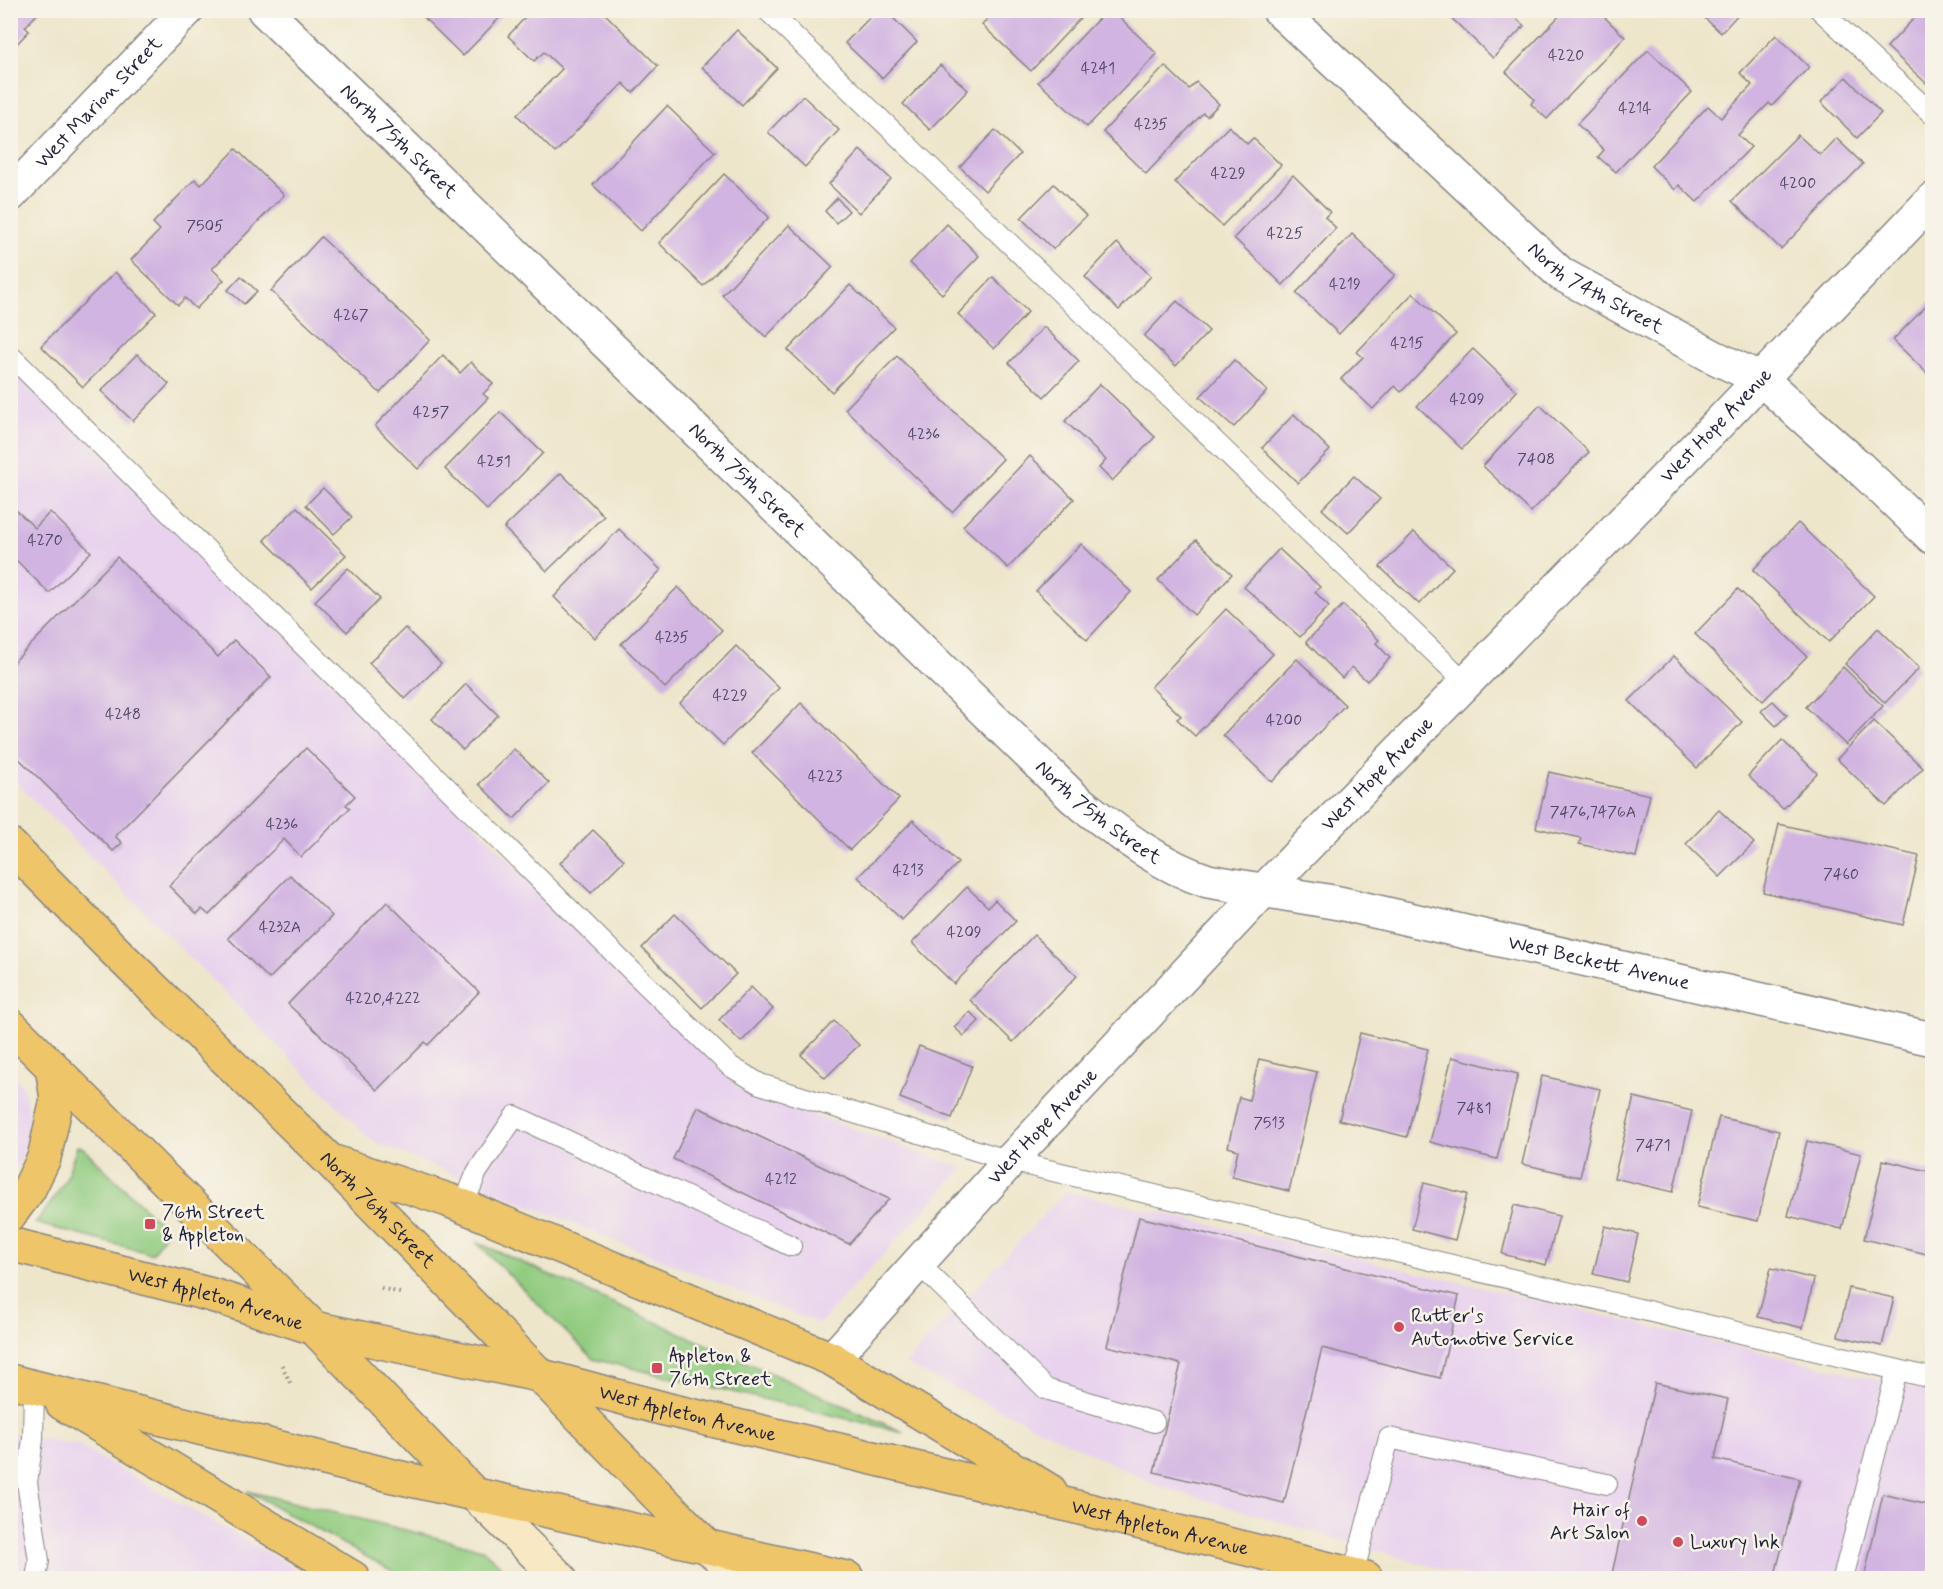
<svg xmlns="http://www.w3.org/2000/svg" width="1943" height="1589" viewBox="0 0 1943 1589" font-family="Mynerve,sans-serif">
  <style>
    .built { fill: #e8d2ee }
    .green { fill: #92cc80; stroke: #5a775e; stroke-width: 1.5 }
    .building { fill: #d1b4e1 }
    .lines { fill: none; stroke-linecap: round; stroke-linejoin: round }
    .service-casing { stroke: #888483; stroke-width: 22 }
    .minor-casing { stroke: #888483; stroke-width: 36 }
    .secondary-casing { stroke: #888483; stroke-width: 36 }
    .primary-casing { stroke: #888483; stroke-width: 36 }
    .path { stroke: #888483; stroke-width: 4; stroke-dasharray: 1.5 4.5; stroke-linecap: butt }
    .service { stroke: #fff; stroke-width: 20 }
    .minor { stroke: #fff; stroke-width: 33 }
    .secondary { stroke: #f8e8c3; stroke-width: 33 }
    .primary { stroke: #eec569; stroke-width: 33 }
    .poi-dot { fill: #d1495b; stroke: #f7f3e8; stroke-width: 2 }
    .labels { text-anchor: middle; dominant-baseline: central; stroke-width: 5; stroke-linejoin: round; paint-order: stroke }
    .number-label { font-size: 16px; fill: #4e4664 }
    .street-label { font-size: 20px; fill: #22223b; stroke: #f7f3e8 }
    .poi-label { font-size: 20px; fill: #22223b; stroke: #f7f3e8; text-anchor: start }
  </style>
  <rect width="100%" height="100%" fill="#f7f3e8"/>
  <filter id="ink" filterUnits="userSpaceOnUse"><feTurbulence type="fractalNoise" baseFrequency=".0167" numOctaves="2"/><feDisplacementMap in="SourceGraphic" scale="12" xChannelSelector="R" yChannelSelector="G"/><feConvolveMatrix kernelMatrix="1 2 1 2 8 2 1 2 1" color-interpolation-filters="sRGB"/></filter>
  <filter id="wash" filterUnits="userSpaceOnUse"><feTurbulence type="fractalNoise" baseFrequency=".008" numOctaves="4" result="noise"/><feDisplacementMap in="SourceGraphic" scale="24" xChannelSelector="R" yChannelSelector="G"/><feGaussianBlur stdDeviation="1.35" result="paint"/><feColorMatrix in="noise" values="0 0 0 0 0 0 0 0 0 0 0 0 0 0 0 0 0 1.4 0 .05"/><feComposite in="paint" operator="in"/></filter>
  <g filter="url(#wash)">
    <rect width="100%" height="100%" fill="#eee6cb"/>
    <g class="built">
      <path d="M 10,362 L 739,1088 L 963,1168 L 819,1324 L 372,1141 L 11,777 Z"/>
      <path d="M 10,1070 L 22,1085 L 32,1124 L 21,1162 L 11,1173 Z"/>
      <path d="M 1066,1191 L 1932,1392 L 1932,1578 L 1471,1578 L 1158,1486 L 905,1364 Z"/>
      <path d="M 10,1433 L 77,1445 L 312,1578 L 11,1578 Z"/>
    </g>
    <g class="green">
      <path d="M 77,1146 L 82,1147 L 167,1230 L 152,1254 L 35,1223 L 53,1200 L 66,1179 Z"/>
      <path d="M 476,1242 L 903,1432 L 593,1359 Z"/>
      <path d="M 247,1491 L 482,1549 L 515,1578 L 405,1578 Z"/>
    </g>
    <g id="blocks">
      <g class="building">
        <path d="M 10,10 L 41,10 L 25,27 L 29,31 L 10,51 Z"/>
        <path d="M 416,10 L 507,10 L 463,56 Z"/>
        <path d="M 532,10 L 601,10 L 658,66 L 633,93 L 623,83 L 555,153 L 517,115 L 562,69 L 544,52 L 534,61 L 508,36 Z"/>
        <path d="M 877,10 L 885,10 L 917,42 L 882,78 L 845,43 Z"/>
        <path d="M 995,10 L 1088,10 L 1031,71 L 982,25 Z"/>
        <path d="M 1107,10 L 1112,10 L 1157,54 L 1087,127 L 1038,82 Z"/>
        <path d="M 1443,10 L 1508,10 L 1524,26 L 1493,58 Z"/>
        <path d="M 1565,10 L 1597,10 L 1625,37 L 1547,119 L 1531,104 L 1534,99 L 1506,72 Z"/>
        <path d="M 1696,10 L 1742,10 L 1721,33 Z"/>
        <path d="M 1919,13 L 1932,25 L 1932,76 L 1926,83 L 1887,47 Z"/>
        <path d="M 737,30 L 777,68 L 742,105 L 702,67 Z"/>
        <path d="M 1776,35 L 1809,67 L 1772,106 L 1769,103 L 1738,135 L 1751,147 L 1697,202 L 1679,185 L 1675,190 L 1651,166 L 1708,106 L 1721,118 L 1752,85 L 1740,73 Z"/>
        <path d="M 1648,50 L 1692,92 L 1616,172 L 1598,157 L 1604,150 L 1577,124 Z"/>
        <path d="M 940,65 L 968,90 L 930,130 L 903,104 Z"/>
        <path d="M 1165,66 L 1189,89 L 1196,82 L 1219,104 L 1207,116 L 1203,113 L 1146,174 L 1103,132 Z"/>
        <path d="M 1846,77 L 1881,113 L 1857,138 L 1821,102 Z"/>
        <path d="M 803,96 L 839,130 L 805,167 L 768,132 Z"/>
        <path d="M 667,106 L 715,152 L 641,231 L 593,185 Z"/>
        <path d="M 1229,126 L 1247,144 L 1253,138 L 1281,165 L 1222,226 L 1175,182 Z"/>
        <path d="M 995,130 L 1020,154 L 985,191 L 960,167 Z"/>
        <path d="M 1798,135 L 1820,155 L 1836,138 L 1863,164 L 1781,249 L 1732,201 Z"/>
        <path d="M 236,149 L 284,195 L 212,269 L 224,280 L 196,309 L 185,298 L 178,305 L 131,260 L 160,230 L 153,223 L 195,179 L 201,185 Z"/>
        <path d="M 860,150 L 891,179 L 859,213 L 829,184 Z"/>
        <path d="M 724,174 L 769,217 L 703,286 L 659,243 Z"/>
        <path d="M 1293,175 L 1330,212 L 1325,217 L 1336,228 L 1283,285 L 1234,238 Z"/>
        <path d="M 1054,184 L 1086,216 L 1053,249 L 1021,218 Z"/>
        <path d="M 837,198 L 849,211 L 836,223 L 825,211 Z"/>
        <path d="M 947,224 L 979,256 L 942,294 L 910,263 Z"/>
        <path d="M 789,225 L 833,267 L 766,337 L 722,295 Z"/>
        <path d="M 1352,234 L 1395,275 L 1339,334 L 1296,293 Z"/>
        <path d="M 321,237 L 430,340 L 380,393 L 271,291 Z"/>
        <path d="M 1117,243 L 1151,276 L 1119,310 L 1085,277 Z"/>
        <path d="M 115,272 L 156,313 L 83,387 L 41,346 Z"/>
        <path d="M 241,276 L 257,291 L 244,304 L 228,290 Z"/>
        <path d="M 993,277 L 1028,312 L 994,349 L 958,314 Z"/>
        <path d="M 850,285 L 894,327 L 832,392 L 788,350 Z"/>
        <path d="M 1413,293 L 1456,334 L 1401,392 L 1395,386 L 1373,409 L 1341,379 L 1363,357 L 1357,352 Z"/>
        <path d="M 1932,300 L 1932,378 L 1893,340 Z"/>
        <path d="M 1177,301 L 1209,331 L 1176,366 L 1144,336 Z"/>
        <path d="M 1044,327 L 1079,361 L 1044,397 L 1009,363 Z"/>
        <path d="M 1473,349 L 1517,391 L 1462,449 L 1417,406 Z"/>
        <path d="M 137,354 L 169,384 L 133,421 L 101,391 Z"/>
        <path d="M 443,355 L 460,373 L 471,362 L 493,384 L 483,394 L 488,398 L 418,469 L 375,426 Z"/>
        <path d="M 897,356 L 1003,459 L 952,512 L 845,409 Z"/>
        <path d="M 1234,360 L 1267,391 L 1234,427 L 1200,397 Z"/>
        <path d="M 1100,384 L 1155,437 L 1112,481 L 1099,468 L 1106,460 L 1065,421 Z"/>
        <path d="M 1540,405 L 1589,452 L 1531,512 L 1483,466 Z"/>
        <path d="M 500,412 L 543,453 L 487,510 L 445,469 Z"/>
        <path d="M 1294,414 L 1330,450 L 1298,483 L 1262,448 Z"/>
        <path d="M 1030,456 L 1074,499 L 1008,568 L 963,526 Z"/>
        <path d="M 561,473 L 604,516 L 547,571 L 504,528 Z"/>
        <path d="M 1354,476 L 1380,499 L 1348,533 L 1322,509 Z"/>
        <path d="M 323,488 L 352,517 L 334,534 L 306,505 Z"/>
        <path d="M 297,507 L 346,555 L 312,588 L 264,540 Z"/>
        <path d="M 15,509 L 35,528 L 50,512 L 91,552 L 49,593 L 10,554 L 10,514 Z"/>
        <path d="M 1798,523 L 1874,596 L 1829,642 L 1753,570 Z"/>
        <path d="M 619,529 L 661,570 L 595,638 L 554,597 Z"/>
        <path d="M 1414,532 L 1453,568 L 1419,604 L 1380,567 Z"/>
        <path d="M 1196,540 L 1232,574 L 1194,615 L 1158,580 Z"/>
        <path d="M 1081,544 L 1131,592 L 1087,640 L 1036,591 Z"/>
        <path d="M 1279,549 L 1320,587 L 1315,592 L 1329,606 L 1300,637 L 1244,587 Z"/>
        <path d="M 117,557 L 218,657 L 234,640 L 271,677 L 115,836 L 122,843 L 113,851 L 10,750 L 10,666 Z"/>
        <path d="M 348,568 L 380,599 L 347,632 L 315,601 Z"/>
        <path d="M 678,587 L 722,630 L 665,688 L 621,644 Z"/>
        <path d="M 1738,589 L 1807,656 L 1763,701 L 1695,634 Z"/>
        <path d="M 1343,605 L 1379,640 L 1376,643 L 1390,658 L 1367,681 L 1352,667 L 1342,678 L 1306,642 Z"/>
        <path d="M 1226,609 L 1273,654 L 1195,736 L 1177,719 L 1181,716 L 1151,687 Z"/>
        <path d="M 405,628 L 441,664 L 405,699 L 369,663 Z"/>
        <path d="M 1878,628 L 1919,668 L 1885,703 L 1845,664 Z"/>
        <path d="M 736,646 L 779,688 L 723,745 L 680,703 Z"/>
        <path d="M 1674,656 L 1742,722 L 1697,768 L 1629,701 Z"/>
        <path d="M 1297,659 L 1345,705 L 1272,782 L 1223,735 Z"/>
        <path d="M 1843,667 L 1883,706 L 1846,745 L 1806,707 Z"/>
        <path d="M 466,684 L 498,715 L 463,750 L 432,719 Z"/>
        <path d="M 1773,701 L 1787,715 L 1776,726 L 1761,711 Z"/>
        <path d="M 801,703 L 899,799 L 850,850 L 752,753 Z"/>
        <path d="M 1874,721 L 1923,768 L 1886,806 L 1837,759 Z"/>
        <path d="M 1782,740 L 1817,773 L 1783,809 L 1748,776 Z"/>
        <path d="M 306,748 L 355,796 L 346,805 L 350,808 L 301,857 L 284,839 L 209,915 L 202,909 L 197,914 L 169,886 Z"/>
        <path d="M 514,749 L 549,783 L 514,819 L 479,784 Z"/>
        <path d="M 1549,772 L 1650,795 L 1636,857 L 1579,844 L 1581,838 L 1536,828 Z"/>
        <path d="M 1719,810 L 1754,843 L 1720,877 L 1686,844 Z"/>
        <path d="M 913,820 L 958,863 L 902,920 L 858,877 Z"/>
        <path d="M 1779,824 L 1919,856 L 1903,925 L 1763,892 Z"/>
        <path d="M 593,830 L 624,860 L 591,893 L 560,863 Z"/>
        <path d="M 290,875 L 332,916 L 269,979 L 228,938 Z"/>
        <path d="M 967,887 L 988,907 L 995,900 L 1016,921 L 954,984 L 912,943 Z"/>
        <path d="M 387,902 L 479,992 L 428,1045 L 425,1042 L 377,1090 L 288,1004 Z"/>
        <path d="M 675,914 L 736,974 L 702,1008 L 642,948 Z"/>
        <path d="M 1034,935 L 1077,976 L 1013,1042 L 970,1000 Z"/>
        <path d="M 751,987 L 773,1009 L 741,1042 L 719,1020 Z"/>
        <path d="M 970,1012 L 979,1021 L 964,1036 L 954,1027 Z"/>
        <path d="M 834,1021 L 859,1045 L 825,1078 L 801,1055 Z"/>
        <path d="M 1360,1033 L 1428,1049 L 1407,1137 L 1339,1120 Z"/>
        <path d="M 919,1046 L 972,1066 L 952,1118 L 900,1098 Z"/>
        <path d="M 1452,1057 L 1518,1074 L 1497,1159 L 1430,1142 Z"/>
        <path d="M 1259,1059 L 1317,1072 L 1289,1191 L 1232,1177 L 1238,1150 L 1228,1147 L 1239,1097 L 1249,1100 Z"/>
        <path d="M 1542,1076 L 1600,1089 L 1580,1177 L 1522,1164 Z"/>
        <path d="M 1634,1097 L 1692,1111 L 1673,1192 L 1614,1178 Z"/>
        <path d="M 698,1107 L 889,1199 L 849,1244 L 673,1159 Z"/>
        <path d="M 1719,1117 L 1779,1131 L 1758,1221 L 1697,1207 Z"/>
        <path d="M 1807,1141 L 1861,1154 L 1842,1229 L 1788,1216 Z"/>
        <path d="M 1883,1160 L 1932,1172 L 1932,1228 L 1927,1254 L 1864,1239 Z"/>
        <path d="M 1424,1183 L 1467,1194 L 1455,1240 L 1412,1229 Z"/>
        <path d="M 1514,1205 L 1559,1216 L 1546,1265 L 1502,1254 Z"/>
        <path d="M 1139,1217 L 1459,1296 L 1440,1378 L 1322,1348 L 1284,1503 L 1154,1472 L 1181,1364 L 1107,1346 Z"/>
        <path d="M 1605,1226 L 1638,1234 L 1627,1282 L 1593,1274 Z"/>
        <path d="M 1771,1268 L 1814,1279 L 1803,1328 L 1758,1317 Z"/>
        <path d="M 1849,1288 L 1894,1298 L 1882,1346 L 1838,1336 Z"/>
        <path d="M 1932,1336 L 1932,1357 L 1927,1356 Z"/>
        <path d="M 1655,1383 L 1728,1399 L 1715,1459 L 1800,1479 L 1774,1578 L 1611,1578 Z"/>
        <path d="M 1883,1494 L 1932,1506 L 1932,1578 L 1864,1578 Z"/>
      </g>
    </g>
  </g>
  <g filter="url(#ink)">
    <use href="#blocks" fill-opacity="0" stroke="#888483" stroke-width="1.5"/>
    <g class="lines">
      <defs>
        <g id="service">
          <path d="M 767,10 L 1466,683"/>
          <path d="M 1820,10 L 1932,114"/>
          <path d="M 10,355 L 636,975 L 730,1066 L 760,1084 L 1010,1161 L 1932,1378"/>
          <path d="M 463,1206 L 477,1172 L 515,1116 L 791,1246"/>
          <path d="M 918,1263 L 1046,1389 L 1154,1422"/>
          <path d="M 34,1387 L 33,1439 L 27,1482 L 39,1561 L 36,1578"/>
          <path d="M 1353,1575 L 1389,1438 L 1607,1484"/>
          <path d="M 1843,1578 L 1897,1370"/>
        </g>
        <g id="minor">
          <path id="s1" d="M 264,10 L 1074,798 C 1115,830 1157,865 1208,881 L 1339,903 L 1932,1039"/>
          <path id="s2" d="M 1279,10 L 1561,274 L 1714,357 L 1761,379 L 1859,467 L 1932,537"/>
          <path id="s3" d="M 10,195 L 187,10"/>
          <path id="s4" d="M 832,1359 L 1010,1161 L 1264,890 L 1715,427 L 1932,200"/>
        </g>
        <g id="secondary">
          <path d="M 473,1493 L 560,1578"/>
          <path d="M 708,1547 L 741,1578"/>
        </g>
        <g id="primary">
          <path id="s5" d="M 10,845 L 116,952 L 329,1160 L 708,1547"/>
          <path d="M 10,1025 L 314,1328 L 473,1493"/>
          <path d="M 334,1162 L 448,1200 L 832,1359 L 1050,1491"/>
          <path d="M 10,1214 L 29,1189 L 44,1158 L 57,1099 L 52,1066"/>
          <path id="s6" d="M 10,1244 L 212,1295 L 314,1328 L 538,1375 L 665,1409 L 966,1480 L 1366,1578"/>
          <path d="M 10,1381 L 393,1476 L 847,1578"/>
          <path d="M 62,1403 L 353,1578"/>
        </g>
      </defs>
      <use href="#service" class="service-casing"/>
      <use href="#minor" class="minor-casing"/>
      <use href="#secondary" class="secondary-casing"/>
      <use href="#primary" class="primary-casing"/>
      <g class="path">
        <path d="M 381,1288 L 400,1293"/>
        <path d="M 282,1365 L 291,1385"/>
      </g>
      <use href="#service" class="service"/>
      <use href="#minor" class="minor"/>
      <use href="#secondary" class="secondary"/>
      <use href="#primary" class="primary"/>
    </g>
  </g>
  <g class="poi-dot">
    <rect x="144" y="1218" width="12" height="12" rx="3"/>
    <circle cx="1399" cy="1327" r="6"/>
    <rect x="651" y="1362" width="12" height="12" rx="3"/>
    <circle cx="1642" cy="1521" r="6"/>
    <circle cx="1678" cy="1542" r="6"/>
  </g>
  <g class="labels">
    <g class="number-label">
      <text x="1566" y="55">4220</text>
      <text x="1098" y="68">4241</text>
      <text x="1635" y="108">4214</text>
      <text x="1151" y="124">4235</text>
      <text x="1228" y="173">4229</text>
      <text x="1798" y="183">4200</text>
      <text x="205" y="226">7505</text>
      <text x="1285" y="233">4225</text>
      <text x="1345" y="284">4219</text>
      <text x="351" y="315">4267</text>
      <text x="1407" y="343">4215</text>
      <text x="1467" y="399">4209</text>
      <text x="431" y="412">4257</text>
      <text x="924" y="434">4236</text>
      <text x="1536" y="459">7408</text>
      <text x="494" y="461">4251</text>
      <text x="45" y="540">4270</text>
      <text x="672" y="637">4235</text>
      <text x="730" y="695">4229</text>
      <text x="123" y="714">4248</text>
      <text x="1284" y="720">4200</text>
      <text x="825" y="776">4223</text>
      <text x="1593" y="812">7476,7476A</text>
      <text x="282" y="824">4236</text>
      <text x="908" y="870">4213</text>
      <text x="1841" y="874">7460</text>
      <text x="280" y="927">4232A</text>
      <text x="964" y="932">4209</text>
      <text x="383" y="998">4220,4222</text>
      <text x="1474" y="1108">7481</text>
      <text x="1269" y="1123">7513</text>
      <text x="1653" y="1145">7471</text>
      <text x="781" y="1179">4212</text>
    </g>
    <g class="street-label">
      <text stroke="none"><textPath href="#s3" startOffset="128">West Marion Street</textPath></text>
      <text stroke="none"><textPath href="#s1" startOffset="188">North 75th Street</textPath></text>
      <text stroke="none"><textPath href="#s2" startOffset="423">North 74th Street</textPath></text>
      <text stroke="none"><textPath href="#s4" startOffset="1286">West Hope Avenue</textPath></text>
      <text stroke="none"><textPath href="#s1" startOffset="674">North 75th Street</textPath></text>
      <text stroke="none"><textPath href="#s4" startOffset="800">West Hope Avenue</textPath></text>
      <text stroke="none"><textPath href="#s1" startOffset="1158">North 75th Street</textPath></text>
      <text stroke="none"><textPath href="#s1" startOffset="1688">West Beckett Avenue</textPath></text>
      <text stroke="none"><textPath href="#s4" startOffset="314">West Hope Avenue</textPath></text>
      <text stroke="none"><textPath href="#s5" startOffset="518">North 76th Street</textPath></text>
      <text stroke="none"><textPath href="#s6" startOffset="213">West Appleton Avenue</textPath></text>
      <text stroke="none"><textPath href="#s6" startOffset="699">West Appleton Avenue</textPath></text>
      <text stroke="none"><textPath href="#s6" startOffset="1185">West Appleton Avenue</textPath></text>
    </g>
    <g class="poi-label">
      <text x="162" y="1212">76th Street<tspan x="162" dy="23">&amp; Appleton</tspan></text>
      <text x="1411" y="1316">Rutter's<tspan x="1411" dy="23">Automotive Service</tspan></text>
      <text x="669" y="1356">Appleton &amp;<tspan x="669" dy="23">76th Street</tspan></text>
      <text x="1630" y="1510" text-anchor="end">Hair of<tspan x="1630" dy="23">Art Salon</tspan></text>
      <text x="1690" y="1542">Luxury Ink</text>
    </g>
  </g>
  <rect width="1943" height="1589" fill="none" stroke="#f7f3e8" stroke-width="36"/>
</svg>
